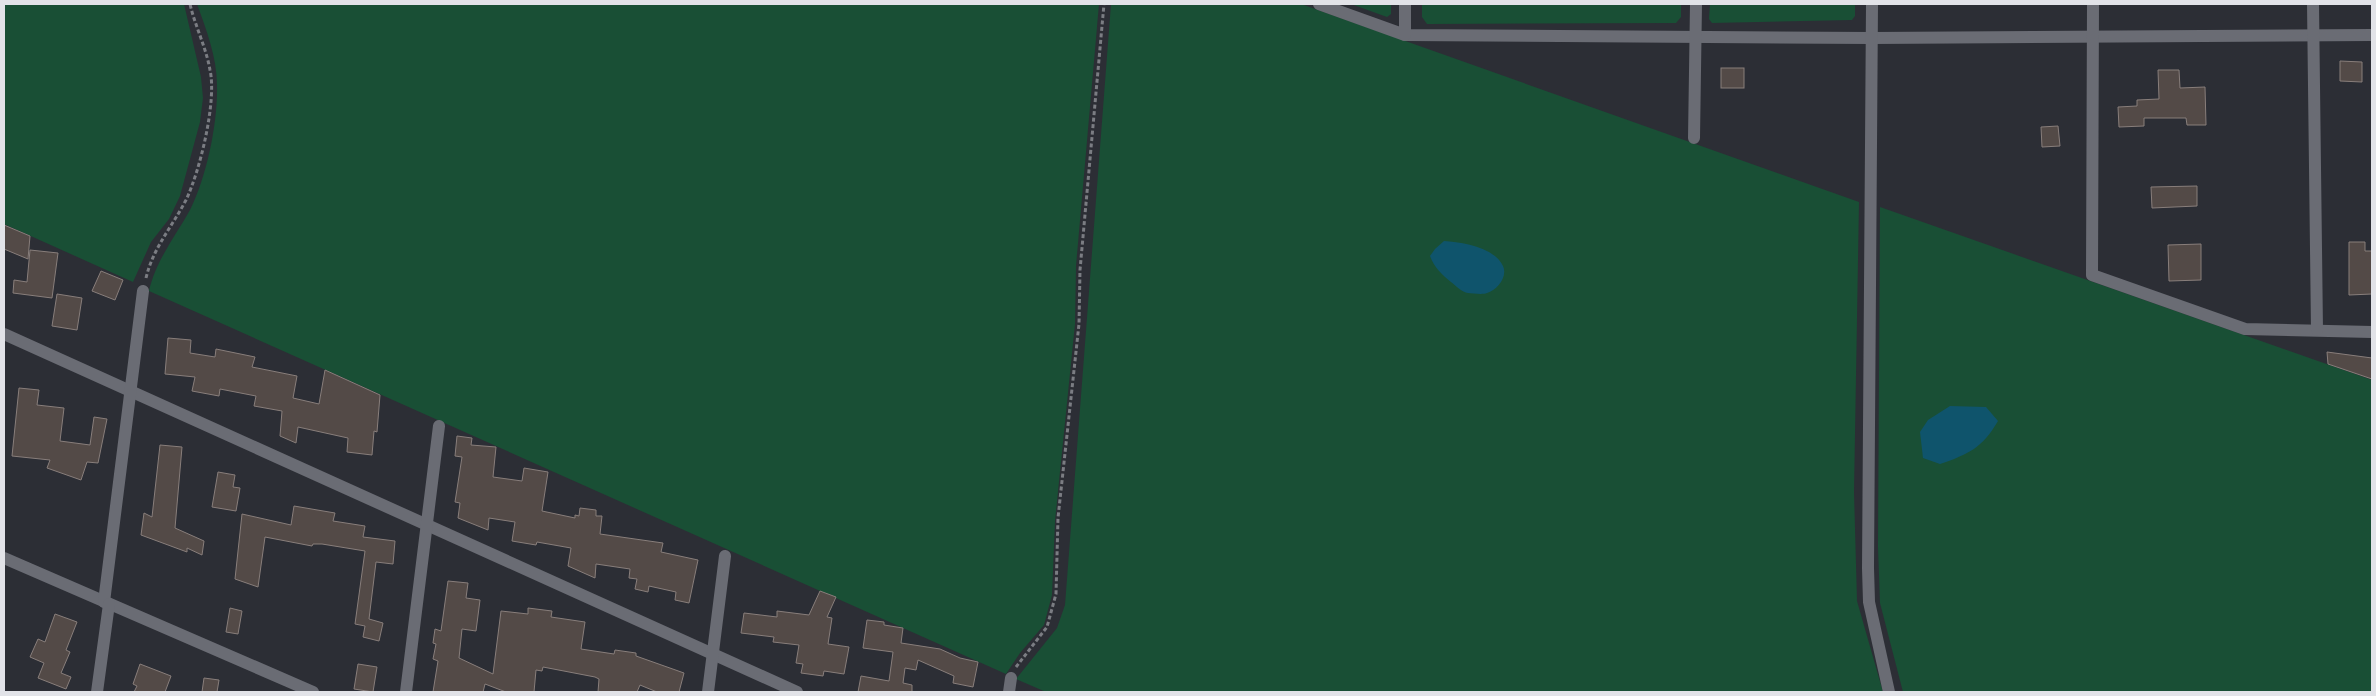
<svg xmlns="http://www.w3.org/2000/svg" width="2376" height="696" viewBox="0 0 2376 696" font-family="'PT Sans',sans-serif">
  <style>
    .green { fill: #194f35 }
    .water { fill: #0f546c }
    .building { fill: #534a47; stroke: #887e7b }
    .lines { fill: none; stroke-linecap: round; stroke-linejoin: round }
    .path { stroke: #7b7d83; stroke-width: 3; stroke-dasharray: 4 2.5; stroke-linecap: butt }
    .street { stroke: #6a6c74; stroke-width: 12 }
  </style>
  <rect width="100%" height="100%" fill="#2c2e35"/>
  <g class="green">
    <path d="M 4,4 L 184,4 L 201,77 L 203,98 L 200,122 L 180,196 L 169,219 L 151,242 L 133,282 L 4,224 Z"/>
    <path d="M 197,4 L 1099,4 L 1076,266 L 1075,324 L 1055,521 L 1052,595 L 1044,625 L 1020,653 L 1006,674 L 149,291 C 156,260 175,237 190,210 C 207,176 218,122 217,85 C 217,57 206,29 197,4 Z"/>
    <path d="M 1111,4 L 1301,4 L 1859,202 L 1854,492 L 1857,601 L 1883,692 L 1046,692 L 1016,679 L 1057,628 L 1065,605 Z"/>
    <path d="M 1351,4 L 1391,4 L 1391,14 L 1387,17 Z"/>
    <path d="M 1422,4 L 1681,4 L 1681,17 L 1676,23 L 1427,24 L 1422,17 Z"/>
    <path d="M 1710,4 L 1855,4 L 1855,16 L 1852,20 L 1712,23 L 1709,19 Z"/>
    <path d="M 1880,207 L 2372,380 L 2372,692 L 1903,692 L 1880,603 L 1878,547 Z"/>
  </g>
  <g class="water">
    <path d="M 1444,241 C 1462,242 1494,247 1503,266 C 1508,277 1497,290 1487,293 C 1482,295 1472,293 1468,293 C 1462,292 1456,286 1451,282 C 1442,275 1434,267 1430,256 L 1435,249 Z"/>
    <path d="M 1950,406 L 1986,407 L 1998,421 C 1982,448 1969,454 1940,464 L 1923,458 L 1920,432 L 1928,420 Z"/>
  </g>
  <g class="building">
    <path d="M 2340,61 L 2362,62 L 2362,82 L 2340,81 Z"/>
    <rect x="1721" y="68" width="23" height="20"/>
    <path d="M 2158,70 L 2179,70 L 2180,88 L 2205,87 L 2206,125 L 2187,125 L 2186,118 L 2144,118 L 2144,126 L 2119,127 L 2118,107 L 2137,106 L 2137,100 L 2159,99 Z"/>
    <path d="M 2058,126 L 2060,146 L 2042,147 L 2041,127 Z"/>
    <path d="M 2197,186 L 2197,206 L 2152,208 L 2151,187 Z"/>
    <path d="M 4,225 L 30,236 L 28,259 L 4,249 Z"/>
    <path d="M 2349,242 L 2365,242 L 2365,251 L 2372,251 L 2372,294 L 2349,295 Z"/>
    <path d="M 2201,244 L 2201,280 L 2169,281 L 2168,245 Z"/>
    <path d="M 30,250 L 58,253 L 52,298 L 13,293 L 14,280 L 27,282 Z"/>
    <path d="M 101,271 L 123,280 L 115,300 L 92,291 Z"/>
    <path d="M 57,294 L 82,298 L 77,330 L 52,326 Z"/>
    <path d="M 168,338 L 191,340 L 190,353 L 215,357 L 216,349 L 255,357 L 252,367 L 297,376 L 293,398 L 319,404 L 325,370 L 380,395 L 377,432 L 374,431 L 372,455 L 347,452 L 348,438 L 298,427 L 296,443 L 280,436 L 282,411 L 254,406 L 256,396 L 220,389 L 219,396 L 192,391 L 195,377 L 165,374 Z"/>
    <path d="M 2327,352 L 2372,358 L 2372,379 L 2328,364 Z"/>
    <path d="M 19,388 L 39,390 L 37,405 L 64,408 L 60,441 L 90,445 L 94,417 L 107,419 L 98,463 L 87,462 L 81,480 L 47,468 L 50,460 L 12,456 Z"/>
    <path d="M 457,436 L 472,438 L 471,445 L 496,447 L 493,477 L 522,481 L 524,468 L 548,472 L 542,511 L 575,518 L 575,515 L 579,516 L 580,508 L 596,510 L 596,516 L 602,516 L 600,534 L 663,543 L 661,552 L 698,560 L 689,603 L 675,600 L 676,592 L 649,586 L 648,592 L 635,589 L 637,579 L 629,578 L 630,569 L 596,564 L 595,578 L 568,566 L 571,548 L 537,542 L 536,545 L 512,541 L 515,522 L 489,518 L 488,530 L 458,518 L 460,503 L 455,502 L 462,457 L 455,456 Z"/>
    <path d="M 160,445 L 182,447 L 175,528 L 204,541 L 202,555 L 187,548 L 187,552 L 141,535 L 144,513 L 152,517 Z"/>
    <path d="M 218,472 L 235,475 L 233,487 L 240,488 L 236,511 L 212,507 Z"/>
    <path d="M 294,506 L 335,513 L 333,521 L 365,526 L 363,537 L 395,541 L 393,564 L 376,562 L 369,619 L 383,623 L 379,641 L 363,637 L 365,626 L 355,624 L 365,551 L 322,544 L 313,544 L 312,546 L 265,537 L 258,587 L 235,579 L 242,514 L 291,525 Z"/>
    <path d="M 448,581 L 468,583 L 466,598 L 480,600 L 476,631 L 462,629 L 459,658 L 493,674 L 501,611 L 528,614 L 528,608 L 552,611 L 551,617 L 585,622 L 581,649 L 614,654 L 615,650 L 636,653 L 636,656 L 684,673 L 679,692 L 657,692 L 640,685 L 637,692 L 598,692 L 599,679 L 595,677 L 543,667 L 542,671 L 536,670 L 534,692 L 506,692 L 485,684 L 483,692 L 433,692 L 438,661 L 433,659 L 436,644 L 433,643 L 435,629 L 441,631 Z"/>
    <path d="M 820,591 L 836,597 L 827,617 L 832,618 L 828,644 L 849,647 L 844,674 L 824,671 L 823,676 L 801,673 L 803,664 L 796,663 L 799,645 L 773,642 L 774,637 L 741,633 L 744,613 L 777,617 L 777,611 L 809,615 Z"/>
    <path d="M 230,608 L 242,611 L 238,634 L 226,632 Z"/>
    <path d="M 55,614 L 77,622 L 66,650 L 70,652 L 61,673 L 71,677 L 66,689 L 38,678 L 44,663 L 30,657 L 38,639 L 45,642 Z"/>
    <path d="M 867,620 L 884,622 L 884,625 L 903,628 L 901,643 L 940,649 L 960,658 L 978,662 L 973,687 L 953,683 L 954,676 L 918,660 L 916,670 L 905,668 L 903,683 L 912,685 L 912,692 L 858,692 L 861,676 L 889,681 L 893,652 L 863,648 Z"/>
    <path d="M 140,664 L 171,676 L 165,692 L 134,692 L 137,686 L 133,684 Z"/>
    <path d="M 358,664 L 377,667 L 373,692 L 354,689 Z"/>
    <path d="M 204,678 L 219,680 L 217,692 L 202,692 Z"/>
  </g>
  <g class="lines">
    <g class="path">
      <path d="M 146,278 C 153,248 172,227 186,200 C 200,171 217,101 210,70 C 206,47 195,26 190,4"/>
      <path d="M 1016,667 L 1047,627 L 1056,594 L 1058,518 L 1079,324 L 1080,270 L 1104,4"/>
    </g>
    <g class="street">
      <path d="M 1319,4 L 1405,35 L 1872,38 L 2372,35"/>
      <path d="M 1872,4 L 1868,568 L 1869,602 L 1889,692"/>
      <path d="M 2093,4 L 2092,275 L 2245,329 L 2372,332"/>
      <path d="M 2313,4 L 2317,330"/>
      <path d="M 1405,35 L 1405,4"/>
      <path d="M 1694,138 L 1696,4"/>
      <path d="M 4,334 L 797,692"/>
      <path d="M 4,558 L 313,692"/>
      <path d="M 104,602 L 143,291"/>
      <path d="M 97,692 L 109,604"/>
      <path d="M 406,692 L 439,426"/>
      <path d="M 708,692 L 725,556"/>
      <path d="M 1009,692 L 1011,678"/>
    </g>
  </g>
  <rect width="2376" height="696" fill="none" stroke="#e2e3e8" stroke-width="10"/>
</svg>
